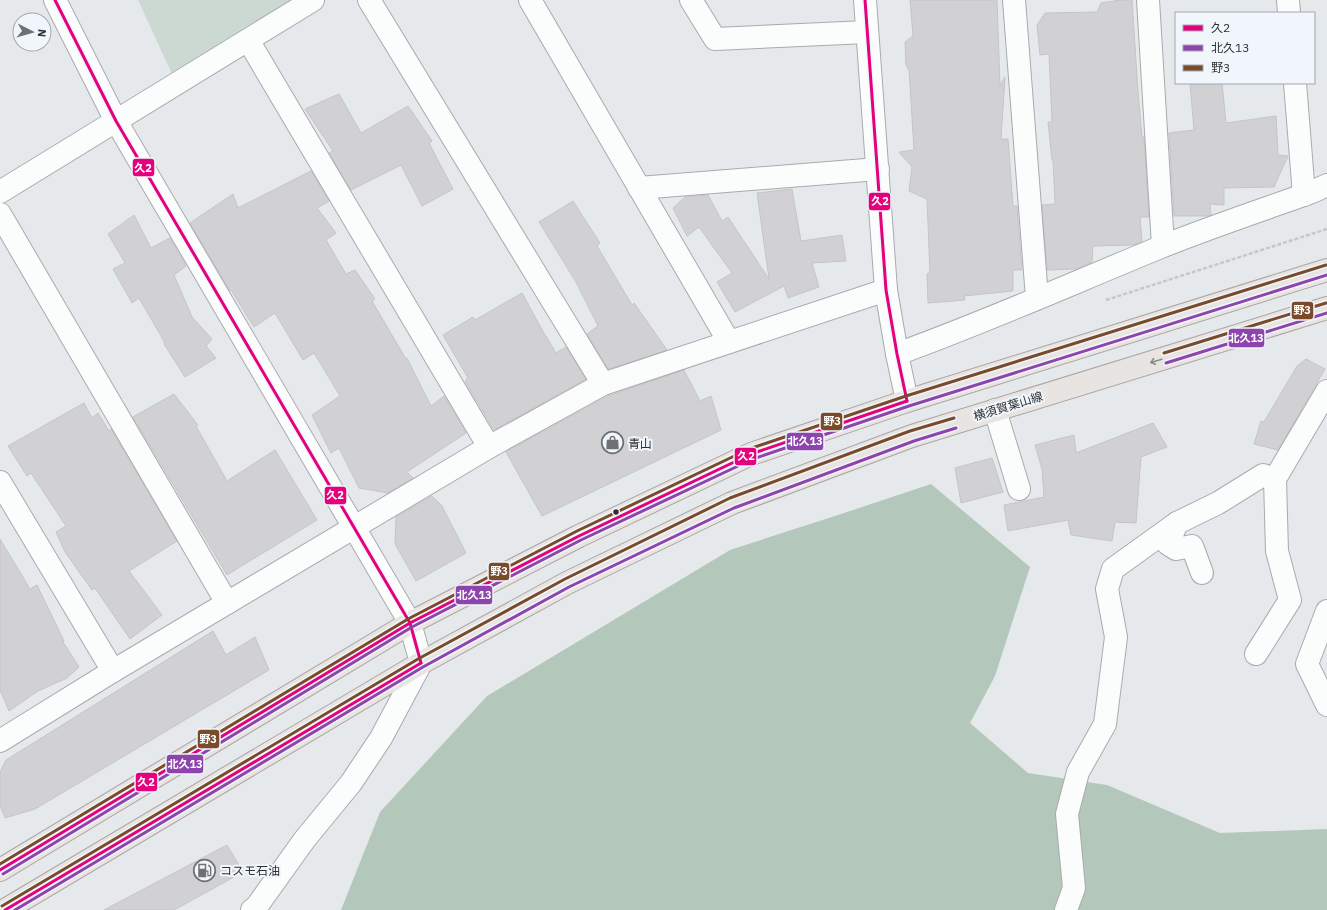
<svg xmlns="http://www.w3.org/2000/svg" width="1327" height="910" viewBox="0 0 1327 910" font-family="'IBM Plex Sans','Noto Sans JP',sans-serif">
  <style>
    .green { fill: #ccd9d2 }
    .forest { fill: #b4c7bb }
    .building { fill: #d1d1d4; stroke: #c5c5c8 }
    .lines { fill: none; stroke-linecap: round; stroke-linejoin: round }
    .street-casing { stroke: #a8abad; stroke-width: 24 }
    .primary-casing { stroke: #aaa4a1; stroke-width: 24 }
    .path { stroke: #c6c7c8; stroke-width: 2.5; stroke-dasharray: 4 2; stroke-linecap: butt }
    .street { stroke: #fbfcfc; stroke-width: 22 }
    .primary { stroke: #e8e4e2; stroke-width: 22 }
    .bus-1-casing { stroke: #f0f6fc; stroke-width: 6 }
    .bus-2-casing { stroke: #f0f6fc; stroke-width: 6 }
    .bus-3-casing { stroke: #f0f6fc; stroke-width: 6 }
    .bus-1 { stroke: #e5007d; stroke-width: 3 }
    .bus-2 { stroke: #8e44ad; stroke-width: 3 }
    .bus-3 { stroke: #7a4b2a; stroke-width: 3 }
    .oneway { stroke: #8b8a8a }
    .bus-dot { fill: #2e3032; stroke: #f0f6fc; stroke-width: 1.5 }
    .labels { text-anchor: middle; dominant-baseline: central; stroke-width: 4; stroke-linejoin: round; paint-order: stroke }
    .street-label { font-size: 12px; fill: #2e3032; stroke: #f0f6fc }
    .poi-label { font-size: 12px; fill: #2e3032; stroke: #f0f6fc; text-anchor: start }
    .line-badge { stroke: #f0f6fc; stroke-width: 1.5 }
    .badge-label { font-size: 11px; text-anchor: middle; font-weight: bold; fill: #fff }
  </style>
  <rect width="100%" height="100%" fill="#e6e9ec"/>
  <path class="green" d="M 138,0 L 299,0 L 172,74 Z"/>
  <path class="forest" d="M 931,484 L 1030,567 L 995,676 L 970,723 L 1028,773 L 1107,785 L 1220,833 L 1327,829 L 1327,910 L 341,910 L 380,812 L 487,696 L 730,550 L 841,514 Z"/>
  <g class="building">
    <path d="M 910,0 L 997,0 L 1000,85 L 1005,77 L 1001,139 L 1008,139 L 1013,206 L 1017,206 L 1022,270 L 1013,270 L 1013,291 L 964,296 L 965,300 L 928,303 L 927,274 L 930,273 L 927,199 L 909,191 L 912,167 L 899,152 L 914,150 L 909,70 L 906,65 L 905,42 L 913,36 Z"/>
    <path d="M 1120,0 L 1132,0 L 1138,92 L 1142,137 L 1144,137 L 1149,217 L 1140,217 L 1142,242 L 1133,245 L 1093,246 L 1092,262 L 1075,269 L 1047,270 L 1042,205 L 1055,204 L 1053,160 L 1052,160 L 1048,122 L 1052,122 L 1049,54 L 1040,55 L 1037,25 L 1045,13 L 1097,12 L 1101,3 Z"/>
    <path d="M 1190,83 L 1222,83 L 1226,123 L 1276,116 L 1278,155 L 1288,156 L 1274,187 L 1224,188 L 1224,205 L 1210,204 L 1211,215 L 1207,216 L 1174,216 L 1169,133 L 1194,130 Z"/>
    <path d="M 339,94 L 361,133 L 408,106 L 432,141 L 429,143 L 453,189 L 422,206 L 401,165 L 351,190 L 329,153 L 333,151 L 305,109 Z"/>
    <path d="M 311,171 L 329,201 L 317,208 L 336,233 L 326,240 L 346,274 L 355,270 L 375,299 L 372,301 L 406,359 L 407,358 L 431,406 L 444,396 L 466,433 L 407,472 L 413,478 L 388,493 L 359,488 L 339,448 L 331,453 L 312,415 L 340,396 L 314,353 L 303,360 L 275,313 L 254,327 L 231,290 L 230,291 L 190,223 L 233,194 L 238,208 Z"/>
    <path d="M 792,189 L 801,241 L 842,235 L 846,261 L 812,263 L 819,287 L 788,298 L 784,286 L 735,312 L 717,282 L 732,273 L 699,227 L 687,236 L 673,208 L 685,197 L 708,195 L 722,221 L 728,217 L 769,279 L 757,193 Z"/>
    <path d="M 573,201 L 600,243 L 597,246 L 632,305 L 634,303 L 667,350 L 608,369 L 587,334 L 598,326 L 576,282 L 539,222 Z"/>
    <path d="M 134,215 L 151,248 L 170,238 L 186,266 L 174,275 L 192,317 L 212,339 L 206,346 L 216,358 L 185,377 L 164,344 L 165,343 L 139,298 L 132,303 L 113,269 L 125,263 L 108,234 Z"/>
    <path d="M 522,293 L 546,337 L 546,336 L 556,353 L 566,347 L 586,379 L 494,430 L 465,381 L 468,378 L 443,335 L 473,317 L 475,320 Z"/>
    <path d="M 1306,359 L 1325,369 L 1278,450 L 1254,444 L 1261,421 L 1264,422 L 1297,366 Z"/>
    <path d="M 684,370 L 700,401 L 711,396 L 721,430 L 542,516 L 506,452 L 608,396 Z"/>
    <path d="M 174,394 L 198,425 L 196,426 L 227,481 L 275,450 L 317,520 L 227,575 L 133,417 Z"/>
    <path d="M 84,403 L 92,418 L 98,413 L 109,431 L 111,429 L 177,541 L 129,571 L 162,615 L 130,639 L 95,588 L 92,590 L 65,552 L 56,532 L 66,526 L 31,473 L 27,476 L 8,446 Z"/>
    <path d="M 1153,423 L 1167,447 L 1141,457 L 1136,523 L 1115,522 L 1112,541 L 1071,535 L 1068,520 L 1008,531 L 1004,505 L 1044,497 L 1042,469 L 1035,445 L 1074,435 L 1076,453 Z"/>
    <path d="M 992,458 L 1003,492 L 961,503 L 955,468 Z"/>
    <path d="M 432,496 L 442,506 L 466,553 L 416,581 L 395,544 L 396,517 Z"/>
    <path d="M 0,539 L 30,589 L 37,585 L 64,641 L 63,642 L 79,667 L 67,678 L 38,691 L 9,711 L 0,690 Z"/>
    <path d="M 213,631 L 226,655 L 255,637 L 269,670 L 35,809 L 5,818 L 0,805 L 0,772 L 6,760 Z"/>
    <path d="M 227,845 L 243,872 L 174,910 L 104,910 Z"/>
  </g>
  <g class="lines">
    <defs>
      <g id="street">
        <path d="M 55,0 L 116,121 L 410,623 L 421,663 L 381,738 L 351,783 L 305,839 L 257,906 L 252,910"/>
        <path d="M 369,0 L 603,384"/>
        <path d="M 530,0 L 729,342"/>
        <path d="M 691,0 L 715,39 L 867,32"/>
        <path d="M 865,0 L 886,290 L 897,354 L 907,401"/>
        <path d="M 1014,0 L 1037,298"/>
        <path d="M 1148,0 L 1163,246"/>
        <path d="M 1288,0 L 1289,13"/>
        <path d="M 248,40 L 489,447"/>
        <path d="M 1295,83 L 1304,195"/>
        <path d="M 639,188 L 878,169"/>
        <path d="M 0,192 L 313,0"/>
        <path d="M 0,214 L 227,603"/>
        <path d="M 897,354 C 986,322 1073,283 1161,247 C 1210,227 1262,210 1312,192 L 1327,185"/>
        <path d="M 995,410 L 1019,489"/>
        <path d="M 0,482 L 113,671"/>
        <path d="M 1177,523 L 1168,544 L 1176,549 L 1192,546 L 1202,573"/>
        <path d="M 1327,611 L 1307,664 L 1327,705"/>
        <path d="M 1256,654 L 1290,600 L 1277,551 L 1275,479"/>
        <path d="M 0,741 L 113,671 L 489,447 L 603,384 L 886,290"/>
        <path d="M 1066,910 L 1074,888 L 1067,814 L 1078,772 L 1105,724 L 1116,637 L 1107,589 L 1113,569 L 1177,523 L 1218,503 L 1263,475 L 1275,479 L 1327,391"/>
      </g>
      <g id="primary">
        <path d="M 0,870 L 410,623 L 579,536 L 751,454 L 907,401 L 1327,270"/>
        <path d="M 5,910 L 421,663 L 567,583 L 732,503 L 912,436 L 1327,308"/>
      </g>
    </defs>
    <use href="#street" class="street-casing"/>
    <use href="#primary" class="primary-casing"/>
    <path class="path" d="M 1106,300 L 1327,229"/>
    <use href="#street" class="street"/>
    <use href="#primary" class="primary"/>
    <defs>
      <g id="bus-1">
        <path d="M 55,0 L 116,121 L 410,623 L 421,663"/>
        <path d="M 865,0 L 886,290 L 897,354 L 907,401"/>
        <path d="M 0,870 L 410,623 L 579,536 L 751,454 L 907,401"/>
        <path d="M 5,910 L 421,663"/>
      </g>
      <g id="bus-2">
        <path d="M 1166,363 L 1327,313"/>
        <path d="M 3,874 L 412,627 L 581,540 L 753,459 L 909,406 L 1327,275"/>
        <path d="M 15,910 L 423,667 L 569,587 L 734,508 L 914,441 L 956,428"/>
      </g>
      <g id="bus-3">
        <path d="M 1164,353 L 1326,303"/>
        <path d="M 0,864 L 408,619 L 577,531 L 749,449 L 906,396 L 1326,265"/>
        <path d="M 2,906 L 418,659 L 565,579 L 730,498 L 910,431 L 954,418"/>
      </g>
    </defs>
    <use href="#bus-1" class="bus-1-casing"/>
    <use href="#bus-2" class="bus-2-casing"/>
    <use href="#bus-3" class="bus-3-casing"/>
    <use href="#bus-1" class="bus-1"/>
    <use href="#bus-2" class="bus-2"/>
    <use href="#bus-3" class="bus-3"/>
  </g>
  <defs><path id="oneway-shaft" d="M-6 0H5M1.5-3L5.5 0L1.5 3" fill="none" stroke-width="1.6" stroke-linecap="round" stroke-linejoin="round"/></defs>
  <use class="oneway" href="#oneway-shaft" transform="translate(1156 361) rotate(163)"/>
  <defs>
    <symbol id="shop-ring" viewBox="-11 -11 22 22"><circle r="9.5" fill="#f0f6fc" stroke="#6e7173" stroke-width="1.5"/><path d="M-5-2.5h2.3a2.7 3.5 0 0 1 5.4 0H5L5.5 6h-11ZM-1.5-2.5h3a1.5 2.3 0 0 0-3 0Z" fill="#6e7173"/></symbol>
    <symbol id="fuel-ring" viewBox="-11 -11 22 22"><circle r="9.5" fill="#f0f6fc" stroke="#6e7173" stroke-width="1.5"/><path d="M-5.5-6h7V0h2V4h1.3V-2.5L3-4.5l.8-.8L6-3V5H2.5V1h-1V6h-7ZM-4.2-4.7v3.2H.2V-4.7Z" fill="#6e7173"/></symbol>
  </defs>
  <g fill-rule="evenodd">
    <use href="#shop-ring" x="600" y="430" width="25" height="25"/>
    <use href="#fuel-ring" x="192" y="858" width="25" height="25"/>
  </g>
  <circle class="bus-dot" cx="616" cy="512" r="3.5"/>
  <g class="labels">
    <g class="street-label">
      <text transform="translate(1008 406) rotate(-17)">横須賀葉山線</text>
    </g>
    <g class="poi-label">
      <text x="628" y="443">青山</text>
      <text x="220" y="870">コスモ石油</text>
    </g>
  </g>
  <g class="line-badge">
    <rect x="132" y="158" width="23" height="19" rx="4" fill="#e5007d"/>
    <rect x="868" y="192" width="23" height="19" rx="4" fill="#e5007d"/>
    <rect x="1291" y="301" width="23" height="19" rx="4" fill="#7a4b2a"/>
    <rect x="1228" y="328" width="37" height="20" rx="4" fill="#8e44ad"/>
    <rect x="820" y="412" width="23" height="19" rx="4" fill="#7a4b2a"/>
    <rect x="786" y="432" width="38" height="19" rx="4" fill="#8e44ad"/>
    <rect x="734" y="447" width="23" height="19" rx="4" fill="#e5007d"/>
    <rect x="324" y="486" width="23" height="19" rx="4" fill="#e5007d"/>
    <rect x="488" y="562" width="22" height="19" rx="4" fill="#7a4b2a"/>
    <rect x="455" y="585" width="38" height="20" rx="4" fill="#8e44ad"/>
    <rect x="197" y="729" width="23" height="20" rx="4" fill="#7a4b2a"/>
    <rect x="166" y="754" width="38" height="20" rx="4" fill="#8e44ad"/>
    <rect x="135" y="772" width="23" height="20" rx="4" fill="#e5007d"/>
  </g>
  <g class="badge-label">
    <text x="143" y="172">久2</text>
    <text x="880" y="205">久2</text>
    <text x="1302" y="314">野3</text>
    <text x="1246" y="342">北久13</text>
    <text x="832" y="425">野3</text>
    <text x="805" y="445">北久13</text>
    <text x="746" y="460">久2</text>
    <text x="335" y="499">久2</text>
    <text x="499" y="575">野3</text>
    <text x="474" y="599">北久13</text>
    <text x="208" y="743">野3</text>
    <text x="185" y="768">北久13</text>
    <text x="146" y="786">久2</text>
  </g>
  <rect x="1175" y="12" width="140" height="72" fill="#f0f6fc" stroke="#a2a7ab"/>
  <rect x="1183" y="25" width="20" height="6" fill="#e5007d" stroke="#a2a7ab"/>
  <text x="1211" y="32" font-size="12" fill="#2e3032">久2</text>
  <rect x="1183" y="45" width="20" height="6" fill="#8e44ad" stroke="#a2a7ab"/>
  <text x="1211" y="52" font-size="12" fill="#2e3032">北久13</text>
  <rect x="1183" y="65" width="20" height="6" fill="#7a4b2a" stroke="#a2a7ab"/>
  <text x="1211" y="72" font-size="12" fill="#2e3032">野3</text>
  <g transform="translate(32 32) rotate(96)"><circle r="19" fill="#f0f6fc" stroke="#a2a7ab"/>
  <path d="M0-3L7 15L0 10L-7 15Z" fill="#6e7173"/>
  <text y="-6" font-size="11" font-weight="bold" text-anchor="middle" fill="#2e3032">N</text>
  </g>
</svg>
